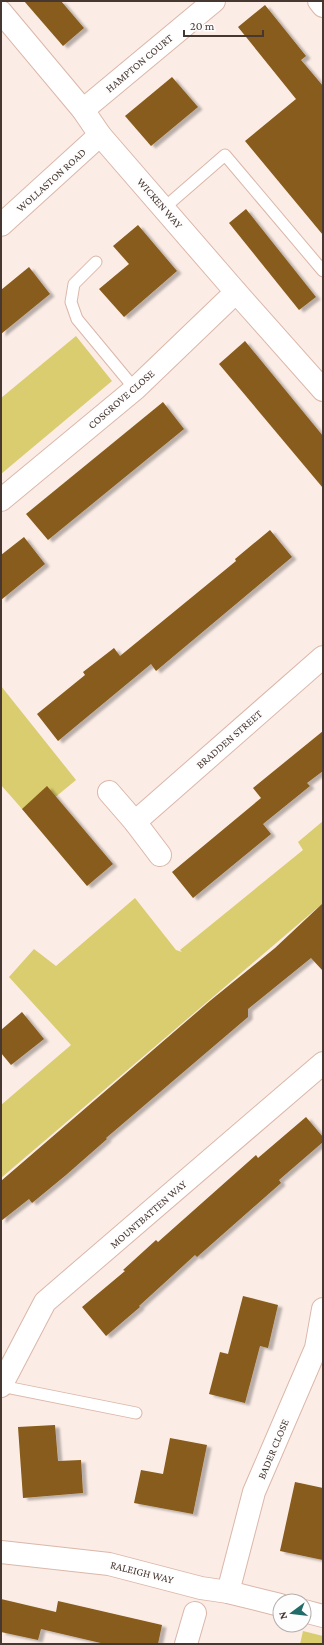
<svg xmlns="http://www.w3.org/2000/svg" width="324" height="1645" viewBox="0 0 324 1645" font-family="'Crimson Pro',serif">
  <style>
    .green { fill: #d9cd70 }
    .building { fill: #875b1a; filter: url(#shadow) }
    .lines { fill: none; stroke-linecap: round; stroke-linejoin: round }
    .lane-casing { stroke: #dbb7a9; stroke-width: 13 }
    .street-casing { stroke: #dbb7a9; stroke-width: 24 }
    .lane { stroke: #fff; stroke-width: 11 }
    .street { stroke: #fff; stroke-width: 22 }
    .labels { text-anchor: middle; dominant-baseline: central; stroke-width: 4; stroke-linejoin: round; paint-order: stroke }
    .street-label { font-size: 11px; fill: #463731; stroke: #fdfdfd }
  </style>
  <defs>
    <filter id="shadow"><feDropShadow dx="4.5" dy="2.5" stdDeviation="1" flood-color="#0004"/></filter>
  </defs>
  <rect width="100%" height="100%" fill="#fbece6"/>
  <g class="green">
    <path d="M 76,336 L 112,381 L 1,474 L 1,398 Z"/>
    <path d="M 1,686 L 76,780 L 30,818 L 1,785 Z"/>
    <path d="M 323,821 L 323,903 L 1,1178 L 1,1105 L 71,1045 L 9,977 L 34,949 L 56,966 L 135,898 L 176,950 L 182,952 L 180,950 L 303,850 L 298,842 Z"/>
    <path d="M 303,1631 L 323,1636 L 323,1644 L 300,1644 Z"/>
  </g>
  <g class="building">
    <path d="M 24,1 L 61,1 L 84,28 L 63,46 Z"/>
    <path d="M 265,5 L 306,56 L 301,60 L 323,86 L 323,235 L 245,141 L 296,99 L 238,27 Z"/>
    <path d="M 172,77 L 198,107 L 151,146 L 125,116 Z"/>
    <path d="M 246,209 L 316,297 L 299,310 L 229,223 Z"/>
    <path d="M 138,225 L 177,271 L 124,317 L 99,289 L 129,264 L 113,246 Z"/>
    <path d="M 29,267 L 50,294 L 1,334 L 1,290 Z"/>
    <path d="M 245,341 L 323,436 L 323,488 L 219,364 Z"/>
    <path d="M 163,402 L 184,429 L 48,540 L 26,514 Z"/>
    <path d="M 270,530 L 292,557 L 156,671 L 151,664 L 58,741 L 37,714 L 85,675 L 83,672 L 114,648 L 120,656 L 236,561 L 235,559 Z"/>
    <path d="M 24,537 L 45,564 L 1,600 L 1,555 Z"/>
    <path d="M 323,731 L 323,771 L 307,783 L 310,786 L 263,824 L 271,834 L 193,898 L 172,872 L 261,798 L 253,788 Z"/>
    <path d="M 47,786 L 113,864 L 87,886 L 22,809 Z"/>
    <path d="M 323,903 L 323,971 L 311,958 L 248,1009 L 248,1017 L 106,1138 L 107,1139 L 66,1175 L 32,1203 L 29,1199 L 1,1221 L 1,1181 L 211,1000 L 275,948 Z"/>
    <path d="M 22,1012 L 44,1039 L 11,1065 L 1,1053 L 1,1030 Z"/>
    <path d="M 306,1117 L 323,1137 L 323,1142 L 279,1180 L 281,1183 L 197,1257 L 195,1255 L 139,1306 L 140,1307 L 106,1336 L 82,1307 L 125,1271 L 123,1270 L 156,1240 L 158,1242 L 256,1155 L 258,1158 Z"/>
    <path d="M 243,1296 L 278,1305 L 268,1348 L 260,1346 L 245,1403 L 209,1394 L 220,1352 L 228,1354 Z"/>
    <path d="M 55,1425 L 58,1461 L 81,1460 L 83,1493 L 23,1498 L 18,1427 Z"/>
    <path d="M 170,1438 L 207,1445 L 193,1514 L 134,1503 L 141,1470 L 163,1474 Z"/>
    <path d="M 295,1482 L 323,1488 L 323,1560 L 280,1551 Z"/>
    <path d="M 1,1599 L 56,1612 L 58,1601 L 162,1625 L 158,1644 L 105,1644 L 41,1629 L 38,1640 L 1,1632 Z"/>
  </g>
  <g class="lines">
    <defs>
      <g id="lane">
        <path d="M 164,208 L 225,155 L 323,271"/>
        <path d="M 96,262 L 74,284 L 71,302 L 77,319 L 135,389"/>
        <path d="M 1,1386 L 136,1413"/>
      </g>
      <g id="street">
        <path d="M 319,1 L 323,6"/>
        <path d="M 1,12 L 83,110 L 100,135 L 236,292 L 323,390"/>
        <path d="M 83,110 L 214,1"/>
        <path d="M 1,225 L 100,135"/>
        <path d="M 1,500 L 135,389 L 236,292"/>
        <path d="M 109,792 L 135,822 L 160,855"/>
        <path d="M 135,822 L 323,657"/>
        <path d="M 1,1386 L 45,1302 L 323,1063"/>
        <path d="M 1,1552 L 109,1564 L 201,1588 L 228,1592 L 280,1605"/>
        <path d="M 228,1592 L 254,1492 L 316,1348 L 323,1309"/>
        <path d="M 304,1611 L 323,1616"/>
        <path d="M 186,1644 L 195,1613"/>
      </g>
    </defs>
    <use href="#lane" class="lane-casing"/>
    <use href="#street" class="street-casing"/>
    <use href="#lane" class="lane"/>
    <use href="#street" class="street"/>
  </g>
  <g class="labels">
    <g class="street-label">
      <text transform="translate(139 63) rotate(-40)">HAMPTON COURT</text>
      <text transform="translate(51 180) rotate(-42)">WOLLASTON ROAD</text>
      <text transform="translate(160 203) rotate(49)">WICKEN WAY</text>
      <text transform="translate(121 399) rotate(-41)">COSGROVE CLOSE</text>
      <text transform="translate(229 739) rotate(-41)">BRADDEN STREET</text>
      <text transform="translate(148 1214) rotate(-41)">MOUNTBATTEN WAY</text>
      <text transform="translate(273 1449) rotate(-67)">BADER CLOSE</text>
      <text transform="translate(142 1572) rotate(14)">RALEIGH WAY</text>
    </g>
  </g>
  <rect width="324" height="1645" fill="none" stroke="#463731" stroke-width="4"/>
  <g transform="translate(292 1613) rotate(255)"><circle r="19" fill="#fdfdfd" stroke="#b4aeab"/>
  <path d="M0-3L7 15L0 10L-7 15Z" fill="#216c68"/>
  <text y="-6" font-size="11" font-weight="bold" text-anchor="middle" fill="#463731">N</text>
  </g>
  <path d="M184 30v6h79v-6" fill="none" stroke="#463731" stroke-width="2"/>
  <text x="190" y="30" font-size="12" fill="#463731" stroke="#fdfdfd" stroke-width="3" paint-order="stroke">20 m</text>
</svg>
